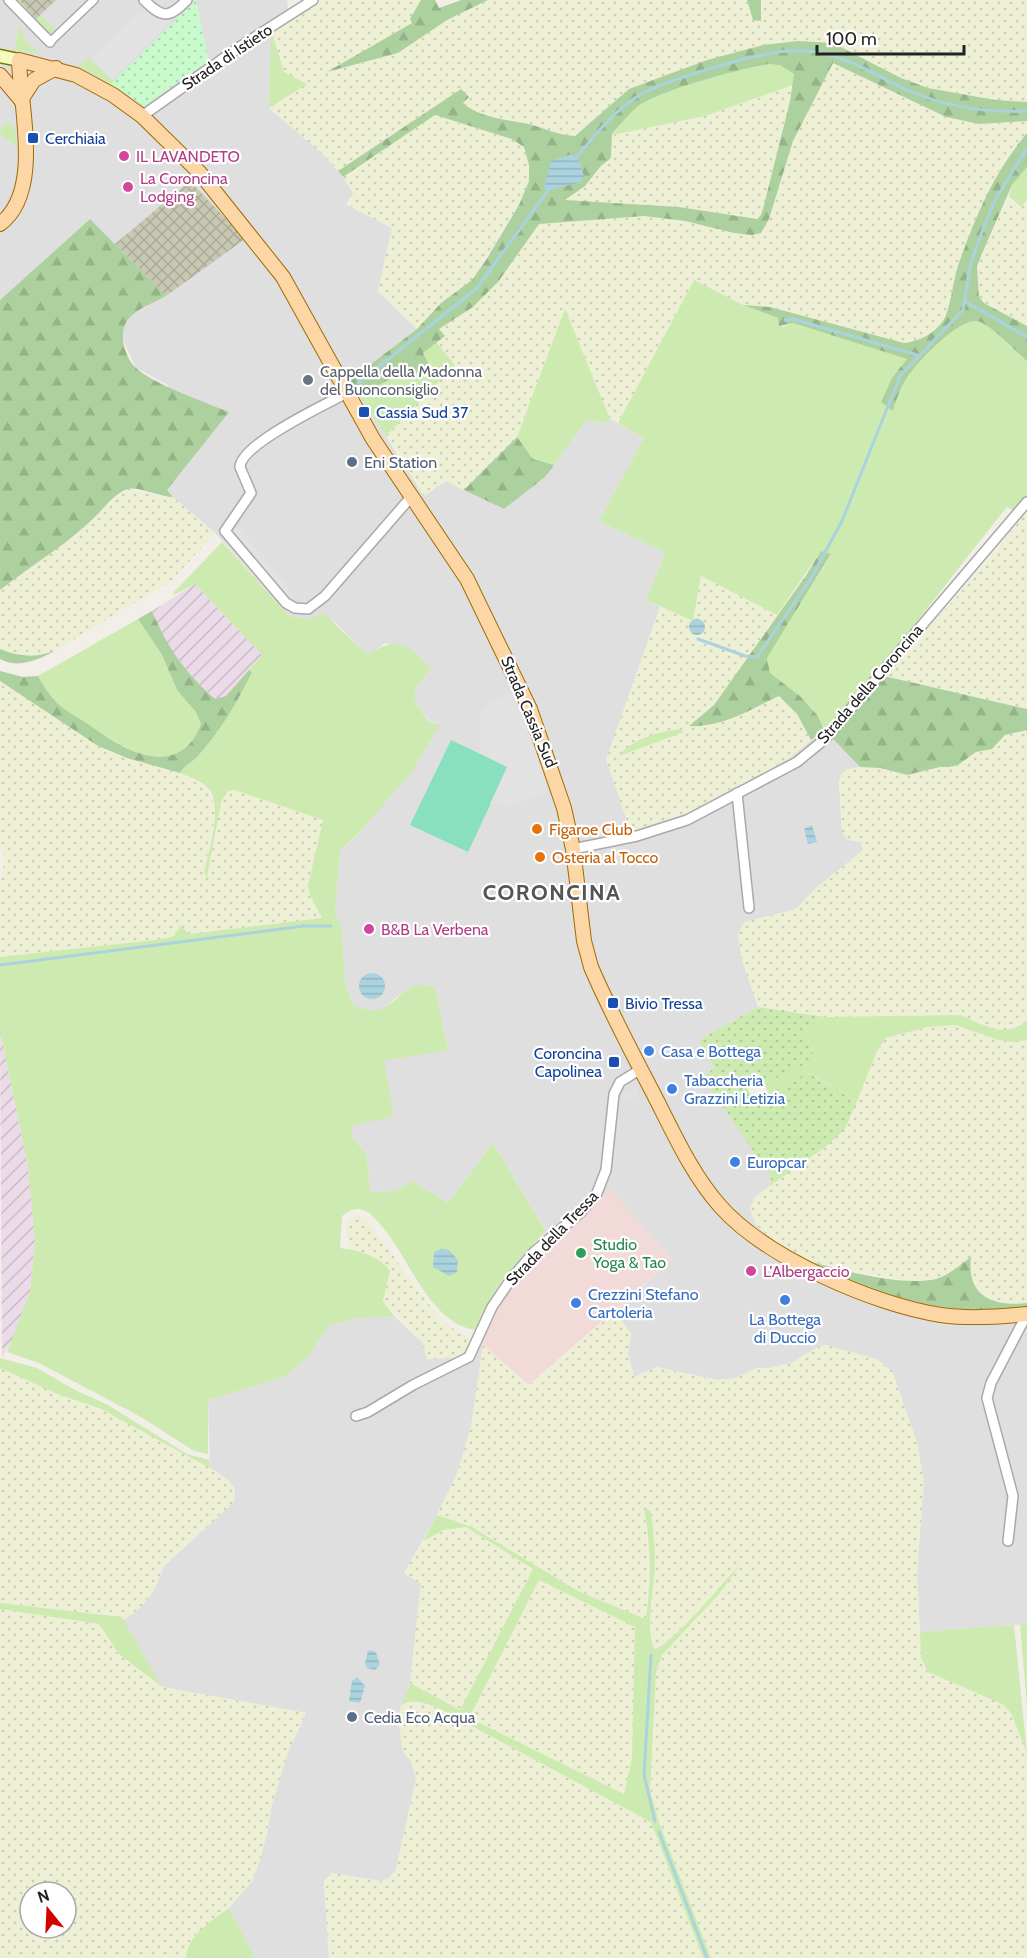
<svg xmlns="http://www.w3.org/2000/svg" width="1027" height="1958" viewBox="0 0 1027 1958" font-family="Cabin,sans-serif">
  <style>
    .residential { fill: #e0dfdf }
    .commercial { fill: #f2dad9 }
    .industrial { fill: url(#industrial-furrows) }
    .construction { fill: url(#construction-cross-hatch) }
    .farmland { fill: url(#farmland-dots); fill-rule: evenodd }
    .grass { fill: #cdebb0; fill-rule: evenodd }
    .forest { fill: url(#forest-firs); fill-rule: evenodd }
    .park { fill: url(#park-dots) }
    .garden { fill: url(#garden-dots) }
    .pitch { fill: #88e0be }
    .parking { fill: #e2e2e2 }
    .water { fill: url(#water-rules) }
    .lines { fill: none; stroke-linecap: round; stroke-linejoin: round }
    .stream { stroke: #aad3df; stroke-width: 3 }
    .pedestrian-casing { stroke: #a9a9a9; stroke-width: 10 }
    .minor-casing { stroke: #a9a9a9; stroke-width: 12 }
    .secondary-casing { stroke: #707d05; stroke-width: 15 }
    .primary-casing { stroke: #a06b00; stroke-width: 16 }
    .pedestrian { stroke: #fff; stroke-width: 7 }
    .minor { stroke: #fff; stroke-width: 9 }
    .secondary { stroke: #f7fabf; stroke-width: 12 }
    .primary { stroke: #fcd6a4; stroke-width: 14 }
    .transit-dot { fill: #1a4fb4; stroke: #fff; stroke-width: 2 }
    .hotel-dot { fill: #d1479c; stroke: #fff; stroke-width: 2 }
    .worship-dot { fill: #6b7280; stroke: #fff; stroke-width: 2 }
    .service-dot { fill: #5c6f8a; stroke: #fff; stroke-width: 2 }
    .food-dot { fill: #e8710a; stroke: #fff; stroke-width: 2 }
    .shop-dot { fill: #3f7fe0; stroke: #fff; stroke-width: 2 }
    .leisure-dot { fill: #2e9e5b; stroke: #fff; stroke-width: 2 }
    .labels { text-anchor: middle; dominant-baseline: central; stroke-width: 4.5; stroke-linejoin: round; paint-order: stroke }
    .street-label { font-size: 16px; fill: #222; stroke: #fff }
    .transit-label { font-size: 16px; fill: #164399; stroke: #fff; text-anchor: start }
    .hotel-label { font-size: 16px; fill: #b23c85; stroke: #fff; text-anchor: start }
    .worship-label { font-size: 16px; fill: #5b616d; stroke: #fff; text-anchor: start }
    .service-label { font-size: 16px; fill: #4e5e75; stroke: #fff; text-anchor: start }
    .food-label { font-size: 16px; fill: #c56008; stroke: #fff; text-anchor: start }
    .shop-label { font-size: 16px; fill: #366cbe; stroke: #fff; text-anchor: start }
    .leisure-label { font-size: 16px; fill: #27864d; stroke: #fff; text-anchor: start }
    .district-label { font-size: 22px; font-weight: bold; letter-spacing: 1.5px; fill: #555; stroke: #fff }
  </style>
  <defs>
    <pattern id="industrial-furrows" width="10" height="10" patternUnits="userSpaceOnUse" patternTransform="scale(1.5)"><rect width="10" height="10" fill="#ebdbe8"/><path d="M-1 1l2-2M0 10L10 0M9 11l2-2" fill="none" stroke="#c9bcc7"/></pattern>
    <pattern id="construction-cross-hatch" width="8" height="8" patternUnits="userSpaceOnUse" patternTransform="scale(1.5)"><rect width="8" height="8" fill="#c7c7b4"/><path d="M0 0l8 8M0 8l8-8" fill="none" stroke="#abab9a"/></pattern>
    <pattern id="farmland-dots" width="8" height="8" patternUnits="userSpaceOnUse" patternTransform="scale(1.5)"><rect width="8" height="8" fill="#eef0d5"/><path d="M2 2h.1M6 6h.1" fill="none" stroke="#ccceb7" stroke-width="1.8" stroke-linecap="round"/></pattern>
    <pattern id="forest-firs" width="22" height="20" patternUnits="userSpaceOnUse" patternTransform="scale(1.5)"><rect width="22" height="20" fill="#add19e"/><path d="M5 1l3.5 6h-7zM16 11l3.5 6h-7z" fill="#95b388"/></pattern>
    <pattern id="park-dots" width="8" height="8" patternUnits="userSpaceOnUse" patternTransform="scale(1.5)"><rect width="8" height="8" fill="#c8facc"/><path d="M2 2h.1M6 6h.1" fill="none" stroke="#acd6af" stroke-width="1.8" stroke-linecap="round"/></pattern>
    <pattern id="garden-dots" width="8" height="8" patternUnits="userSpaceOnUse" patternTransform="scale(1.5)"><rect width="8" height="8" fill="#cdebb0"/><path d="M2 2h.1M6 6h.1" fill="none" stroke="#b0c997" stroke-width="1.8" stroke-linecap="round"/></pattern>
    <pattern id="water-rules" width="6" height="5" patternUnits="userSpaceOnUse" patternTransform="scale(1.5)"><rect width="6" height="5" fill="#aad3df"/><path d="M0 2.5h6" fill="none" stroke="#92b5bf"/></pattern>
  </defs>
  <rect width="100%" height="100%" fill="#f2efe9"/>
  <g class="residential">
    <path d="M 0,0 L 287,0 L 289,18 L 269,108 L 324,155 L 348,183 L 353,193 L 347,205 L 392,228 L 378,291 L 417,329 L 350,380 L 424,496 L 446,481 L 504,509 L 545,477 L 587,419 L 602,424 L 610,419 L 644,438 L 599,521 L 665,553 L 646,600 L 660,607 L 606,760 L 672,820 L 702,807 L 789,758 L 824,730 L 860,767 L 844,770 L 839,781 L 842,832 L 863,842 L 861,852 L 816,888 L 796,909 L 775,916 L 738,934 L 742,959 L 758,1007 L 700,1040 L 755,1153 L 771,1177 L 770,1186 L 755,1197 L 808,1261 L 901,1299 L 997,1311 L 1027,1307 L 1027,1624 L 920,1632 L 917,1575 L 923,1479 L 917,1443 L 892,1371 L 826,1345 L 818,1347 L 791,1363 L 769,1368 L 757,1368 L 737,1378 L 717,1380 L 657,1367 L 634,1377 L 628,1353 L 631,1334 L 615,1311 L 672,1260 L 610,1189 L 553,1242 L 493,1143 L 448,1203 L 412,1181 L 395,1191 L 370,1192 L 367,1155 L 353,1139 L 351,1126 L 384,1061 L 448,1049 L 435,987 L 411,988 L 395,998 L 385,1009 L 369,1012 L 352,1004 L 345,981 L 342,930 L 335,911 L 340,850 L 359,834 L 439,723 L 430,722 L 415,701 L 415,688 L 431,669 L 410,649 L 385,643 L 368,656 L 336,623 L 289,616 L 215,533 L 166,491 L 168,385 L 136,368 L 122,337 L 125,323 L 133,314 L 148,306 L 90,219 L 0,300 Z"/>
    <path d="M 394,1316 L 422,1342 L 466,1352 L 473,1338 L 483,1345 L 471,1427 L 458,1471 L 445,1501 L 404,1573 L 421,1584 L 410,1683 L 401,1705 L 403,1752 L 411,1761 L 416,1779 L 396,1870 L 388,1879 L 380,1881 L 333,1873 L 324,1881 L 329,1958 L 255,1958 L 229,1908 L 252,1881 L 267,1834 L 272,1804 L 288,1752 L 306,1713 L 162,1687 L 123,1621 L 141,1607 L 154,1590 L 164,1566 L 223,1512 L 228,1480 L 210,1468 L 208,1400 L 284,1377 L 308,1357 L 328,1326 L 352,1319 Z"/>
  </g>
  <path class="commercial" d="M 610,1188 L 672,1260 L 529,1385 L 473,1338 L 484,1307 L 509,1272 L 546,1231 L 554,1242 Z"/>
  <g class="industrial">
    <path d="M 195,584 L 262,655 L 226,696 L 215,699 L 196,683 L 166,644 L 152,611 Z"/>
    <path d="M 0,1031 L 28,1167 L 35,1242 L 30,1291 L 17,1332 L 2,1358 Z"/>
  </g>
  <g class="construction">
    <path d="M 19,0 L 56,0 L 36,19 Z"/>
    <path d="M 190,181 L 245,239 L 166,296 L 115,244 Z"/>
  </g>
  <g class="farmland">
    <path d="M 321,0 L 421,0 L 410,19 L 412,23 L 330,72 L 398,53 L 447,20 L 488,0 L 747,0 L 753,20 L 763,9 L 761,0 L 1027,0 L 1027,102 L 995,100 L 928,88 L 901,78 L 849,49 L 798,41 L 763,45 L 707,60 L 629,89 L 575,136 L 558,135 L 539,127 L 472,111 L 463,103 L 396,131 L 338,171 L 324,155 L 269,108 L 306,84 L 284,72 L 271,30 Z"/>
    <path d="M 833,62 L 946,117 L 979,124 L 1027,121 L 1027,133 L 1004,160 L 959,263 L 944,321 L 929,334 L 914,342 L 904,343 L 770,307 L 743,305 L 694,280 L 618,423 L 610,419 L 565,310 L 517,437 L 464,490 L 445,481 L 424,496 L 386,436 L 455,365 L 436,342 L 445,336 L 439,329 L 473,307 L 498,282 L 539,224 L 644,216 L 761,233 L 769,219 L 793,141 Z"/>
    <path d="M 793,85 L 764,205 L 761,215 L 757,219 L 679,207 L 563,200 L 587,185 L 601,166 L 611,158 L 612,135 L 705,116 Z"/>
    <path d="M 434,115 L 512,139 L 524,146 L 529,165 L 529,181 L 519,205 L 472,280 L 441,303 L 417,329 L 378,291 L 392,228 L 346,204 L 353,193 L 343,177 Z"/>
    <path d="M 1009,196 L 1021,207 L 1027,200 L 1027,321 L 1023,324 L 984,303 L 979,297 L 977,265 Z"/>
    <path d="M 129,488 L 161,497 L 173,497 L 215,533 L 172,580 L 55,651 L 39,656 L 25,657 L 0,649 L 0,590 L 43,556 L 77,535 L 106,505 Z"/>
    <path d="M 1027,512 L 1027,709 L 884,676 L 961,592 Z"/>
    <path d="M 701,576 L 777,615 L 714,705 L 690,726 L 728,721 L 779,696 L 797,714 L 811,740 L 789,758 L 702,807 L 672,819 L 631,832 L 606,760 L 660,607 L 680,615 L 685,615 L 695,609 ZM 669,730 L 684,732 L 619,755 L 642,740 Z"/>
    <path d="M 0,681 L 98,746 L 112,753 L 180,773 L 208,789 L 216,810 L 204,873 L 207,877 L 221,802 L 228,791 L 235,790 L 323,820 L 309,878 L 310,896 L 322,918 L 318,921 L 190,934 L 178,931 L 174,936 L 163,939 L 0,957 L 0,882 L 5,857 L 0,846 Z"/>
    <path d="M 1027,730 L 1027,1020 L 1005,1031 L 990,1029 L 961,1015 L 825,1017 L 758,1007 L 742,960 L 738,934 L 744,922 L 796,909 L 816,888 L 861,852 L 862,842 L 848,840 L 842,832 L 839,780 L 844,770 L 868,766 L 907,775 L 940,767 L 949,767 L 958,765 L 1006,735 Z"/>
    <path d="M 956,1025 L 990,1038 L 1027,1040 L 1027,1303 L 1000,1304 L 990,1300 L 971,1281 L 970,1258 L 950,1273 L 936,1279 L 917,1280 L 897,1279 L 808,1261 L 774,1241 L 755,1224 L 750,1209 L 755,1197 L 828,1145 L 845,1129 L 878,1049 L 886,1038 L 928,1027 Z"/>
    <path d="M 357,1215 L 367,1221 L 379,1236 L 439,1318 L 456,1331 L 473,1338 L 466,1352 L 456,1358 L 427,1359 L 422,1342 L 383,1301 L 390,1271 L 386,1264 L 349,1249 L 346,1227 L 349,1220 Z"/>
    <path d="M 615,1311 L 631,1334 L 628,1353 L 634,1377 L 657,1367 L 717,1380 L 736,1378 L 757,1368 L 769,1368 L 791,1363 L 818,1347 L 826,1345 L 877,1359 L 892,1371 L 917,1443 L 924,1483 L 917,1575 L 921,1658 L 928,1672 L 1002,1704 L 1011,1713 L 1027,1754 L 1027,1958 L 711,1958 L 659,1822 L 650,1790 L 656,1673 L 662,1655 L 720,1593 L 737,1568 L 674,1636 L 659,1649 L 654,1649 L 650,1617 L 655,1565 L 654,1535 L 645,1510 L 648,1557 L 647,1614 L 646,1618 L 643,1618 L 578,1591 L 472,1527 L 437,1515 L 458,1471 L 471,1427 L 483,1345 L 529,1385 Z"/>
    <path d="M 0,1368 L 122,1419 L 210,1468 L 228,1480 L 235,1489 L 234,1502 L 164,1566 L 154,1590 L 141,1607 L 123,1621 L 121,1617 L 0,1603 Z"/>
    <path d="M 457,1527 L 466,1527 L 476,1532 L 533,1569 L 460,1710 L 410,1683 L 421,1584 L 404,1573 L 423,1541 L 433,1534 Z"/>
    <path d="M 539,1580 L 635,1627 L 632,1758 L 624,1794 L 469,1718 Z"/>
    <path d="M 0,1609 L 99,1624 L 119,1654 L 162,1687 L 306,1713 L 288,1752 L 272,1804 L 261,1859 L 252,1881 L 229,1908 L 194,1936 L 187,1948 L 186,1958 L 0,1958 ZM 30,1892 L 66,1892 L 66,1928 L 30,1928 Z"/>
    <path d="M 409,1701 L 436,1707 L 651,1822 L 703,1958 L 329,1958 L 324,1881 L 332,1873 L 380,1881 L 388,1879 L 396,1870 L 416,1779 L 411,1761 L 403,1752 L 398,1719 L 401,1705 Z"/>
  </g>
  <g class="grass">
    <path d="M 14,0 L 19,0 L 36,19 L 41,15 L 55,30 L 49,36 Z"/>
    <path d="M 20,25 L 26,42 L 39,53 L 14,51 Z"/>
    <path d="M 271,30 L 284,72 L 307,84 L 269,108 Z"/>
    <path d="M 90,59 L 114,81 L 111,84 L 78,67 L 82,62 Z"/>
    <path d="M 769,64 L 780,64 L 794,74 L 793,85 L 705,116 L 612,135 C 620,125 628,115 637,107 C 658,90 740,69 769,64 Z"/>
    <path d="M 10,122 L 15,129 L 17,149 L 10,140 L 7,141 L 0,134 L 2,126 Z"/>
    <path d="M 1027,167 L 1027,200 L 1021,207 L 1009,196 L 1012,185 Z"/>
    <path d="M 694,280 L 743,305 L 778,318 L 783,327 L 793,323 L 908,359 L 892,378 L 893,410 C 898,397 902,384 911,372 C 922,358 958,320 976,321 C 989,322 1016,352 1027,361 L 1027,495 L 1013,511 L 1007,507 C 946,582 891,661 824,730 L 818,716 L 800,696 L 770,673 L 767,658 L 831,555 L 821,551 L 777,615 L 701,576 L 693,621 L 646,600 L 665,553 L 599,521 L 644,438 L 618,423 Z"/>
    <path d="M 565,309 L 610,419 L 603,424 L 587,419 L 554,465 L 533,459 L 517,437 Z"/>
    <path d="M 436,342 L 455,365 L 386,436 L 361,398 C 376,388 395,371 412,372 C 421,372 427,377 435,378 L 422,353 Z"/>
    <path d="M 222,542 L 289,616 L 309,619 L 323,613 L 368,655 C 398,635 408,643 431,669 L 415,688 L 415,701 L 429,722 L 440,724 L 411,773 L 358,834 L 340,850 L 335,911 L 342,930 L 345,981 L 352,1004 C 398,1028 394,974 435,987 L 448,1050 L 384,1061 L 394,1116 L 351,1126 L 353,1139 L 367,1155 L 370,1192 L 395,1191 L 412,1181 L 448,1203 L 493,1143 L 546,1231 C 517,1261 490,1290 475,1330 C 429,1322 411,1261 384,1229 C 378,1222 372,1213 363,1210 C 355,1207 349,1211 342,1216 L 340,1248 C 356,1250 381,1256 390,1271 L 383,1301 L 394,1316 L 352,1319 L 328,1326 L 308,1357 L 284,1377 L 208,1400 L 208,1454 L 194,1451 L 139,1416 L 39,1363 L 7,1352 L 30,1291 L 35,1242 L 28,1167 L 0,1031 L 0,957 L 163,939 L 174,936 L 180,926 L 190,934 L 322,918 L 310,896 L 308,885 L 323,820 L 235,790 L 228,791 L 221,802 L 207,877 L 204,873 C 208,852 223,807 209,789 C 202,781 189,777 180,773 C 185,765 191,763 197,757 C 219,733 238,702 252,672 L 249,670 L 262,655 L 195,584 L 174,595 L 173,593 Z"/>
    <path d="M 138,619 L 162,655 L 177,690 L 197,712 L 201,724 C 181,777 132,755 98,731 C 68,709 58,712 38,676 Z"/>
    <path d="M 680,729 L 684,732 L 619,756 C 631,739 661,731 680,729 Z"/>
    <path d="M 961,1015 C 984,1025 1005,1040 1027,1020 L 1027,1040 L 1015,1042 L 998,1040 L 955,1025 L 928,1027 L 886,1038 L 878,1049 L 857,1101 L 809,1073 L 769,1095 L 764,1083 L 816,1061 L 805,1032 L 825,1017 Z"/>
    <path d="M 0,1358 L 37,1368 L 75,1390 L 108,1405 L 187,1454 L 209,1460 L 210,1468 L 101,1409 L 55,1393 L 0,1368 Z"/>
    <path d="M 647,1509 L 651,1511 C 653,1528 655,1546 655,1563 C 654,1593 645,1620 654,1649 C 670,1648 724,1580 740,1565 L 720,1593 L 662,1655 L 656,1673 L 650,1790 L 659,1822 L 711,1958 L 703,1958 L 651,1822 L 436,1707 C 423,1703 414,1698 401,1705 L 410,1683 L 460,1710 L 533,1569 L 466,1527 L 444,1530 L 423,1541 L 437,1515 L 472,1527 L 578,1591 L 643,1618 L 646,1617 C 651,1585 651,1543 644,1510 ZM 539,1580 L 635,1627 L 632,1758 L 624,1794 L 469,1718 Z"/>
    <path d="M 0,1603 L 122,1617 L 162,1687 L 119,1654 L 99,1624 L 0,1609 Z"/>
    <path d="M 1020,1624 L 1027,1624 L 1027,1707 Z"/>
    <path d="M 1014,1625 L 1027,1754 L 1011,1713 L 1002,1704 L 928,1672 L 921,1658 L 920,1632 Z"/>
    <path d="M 229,1908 L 255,1958 L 186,1958 C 188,1934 211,1922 229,1908 Z"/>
  </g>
  <g class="forest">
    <path d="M 421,0 L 435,0 L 439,8 L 461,0 L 488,0 L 447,20 L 398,53 L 327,72 L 412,23 L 410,19 Z"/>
    <path d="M 747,0 L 761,0 L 761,21 L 753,20 Z"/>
    <path d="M 798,41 L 833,43 L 901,78 L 928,88 L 995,100 L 1027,102 L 1027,121 L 979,124 L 946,117 L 833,63 L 793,141 L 769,219 L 761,233 L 752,235 L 734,233 L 685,221 L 644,216 L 539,224 L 498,282 L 473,307 L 439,329 L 445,336 L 423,353 L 436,378 C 427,378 421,372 413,372 C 395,371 376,388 361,398 L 350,380 L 417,329 L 441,303 L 472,280 L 486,260 L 519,205 L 529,181 L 529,165 L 524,147 L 512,139 L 435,115 L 343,177 L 338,171 L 461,89 L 469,97 L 463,103 C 484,121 514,119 539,127 C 553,132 561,135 575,136 L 629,89 L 707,60 L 763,45 ZM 769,64 L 780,65 L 794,74 L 790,101 L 764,205 L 761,215 L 757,219 L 679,207 L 565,200 L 585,186 L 601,166 L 611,158 L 612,134 C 620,125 628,115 637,107 C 659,90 740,69 769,64 Z"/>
    <path d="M 1027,133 L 1027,167 L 1012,185 L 977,265 L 979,297 L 984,303 L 1027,326 L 1027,361 C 1016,352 989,322 976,321 C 958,320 922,358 911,372 C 902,384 897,397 893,411 L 881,402 L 892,378 L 907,359 L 793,323 L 779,326 L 778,318 L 743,305 L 770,307 L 904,343 C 918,342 935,333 943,321 C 951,309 953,278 959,263 C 976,215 994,172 1027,133 Z"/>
    <path d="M 90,219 L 166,296 C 154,303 135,309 127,321 C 118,334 125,358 136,368 C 151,383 207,403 229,412 L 167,490 L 173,497 C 160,497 138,486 128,489 C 117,492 106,505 99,513 C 70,543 33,564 0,590 L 0,300 Z"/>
    <path d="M 517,437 L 533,459 L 554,465 L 545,477 L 504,509 L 464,490 Z"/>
    <path d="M 821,551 L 831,554 L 767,658 L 770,673 L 800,696 L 818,716 L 824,730 L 811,740 L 797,714 L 779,696 C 749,710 722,728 689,726 L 714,705 L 807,574 Z"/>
    <path d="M 152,611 C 167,647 186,674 215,699 L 226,696 L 249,670 L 252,672 C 238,702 219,733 197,757 C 191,763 185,765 180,773 L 127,758 L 98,746 L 0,681 L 0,671 L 23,677 L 38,676 C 58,712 68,709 98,731 C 131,755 181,777 201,724 L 196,712 L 177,690 L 162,655 L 138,619 Z"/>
    <path d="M 0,649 C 20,657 34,658 55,651 C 37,660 19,669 0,659 Z"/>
    <path d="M 884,676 L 1027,709 L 1027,730 L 1005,735 L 992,749 L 976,752 L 958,765 L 949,767 L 940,767 L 907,775 L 880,768 L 860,767 L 832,738 Z"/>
    <path d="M 971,1257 C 966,1296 993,1307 1027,1303 L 1027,1307 C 940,1318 886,1296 808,1261 C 843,1270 901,1287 936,1279 C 949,1275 960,1265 971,1257 Z"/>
  </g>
  <path class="park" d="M 196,0 L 209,61 L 144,106 L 111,84 Z"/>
  <path class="garden" d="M 758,1007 L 825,1017 L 805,1032 L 816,1061 L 764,1083 L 759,1073 L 744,1080 L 754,1102 L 808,1073 L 857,1101 L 845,1129 L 828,1145 L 770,1186 L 771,1177 L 703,1078 L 714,1068 L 699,1040 Z"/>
  <path class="pitch" d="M 451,740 L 508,767 L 468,852 L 410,825 Z"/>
  <g class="parking">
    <path d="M 142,8 L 154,18 L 171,22 L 112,80 L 90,59 Z"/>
    <path d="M 235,525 L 289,588 L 288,599 L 233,533 Z"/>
    <path d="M 512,689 L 550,791 L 511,806 L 490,804 L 507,767 L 479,753 L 481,710 Z"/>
    <path d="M 636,1088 L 639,1095 L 623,1103 L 621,1095 Z"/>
  </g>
  <g class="water">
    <path d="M 572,154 L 579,160 L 584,176 L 581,182 L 547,191 L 544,187 L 551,161 Z"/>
    <circle cx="697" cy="627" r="8"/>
    <path d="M 812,825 L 817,842 L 808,844 L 804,829 Z"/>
    <circle cx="372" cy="986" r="13"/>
    <path d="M 441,1249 L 449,1250 L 458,1260 L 457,1272 L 449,1276 L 433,1267 L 434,1252 Z"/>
    <path d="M 371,1650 L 376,1652 L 380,1665 L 375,1670 L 367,1668 L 365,1663 L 368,1651 Z"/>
    <path d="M 357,1677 L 365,1686 L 360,1703 L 349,1701 L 352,1681 Z"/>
  </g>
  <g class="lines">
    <g class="stream">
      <path d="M 575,159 C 593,138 612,113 635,98 C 660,81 757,53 787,51 C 802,50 818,51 833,56 C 859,63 882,79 907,90 C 946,107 985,113 1027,111"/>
      <path d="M 966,302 L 1027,337"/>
      <path d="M 785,320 L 793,319 L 917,355"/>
      <path d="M 358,383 L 477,288 L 549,189"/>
      <path d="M 698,639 L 745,656 L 757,657 L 810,580 L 842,521 L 900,376 L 963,310 L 970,266 L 980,237 L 995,200 L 1027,148"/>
      <path d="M 0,965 L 304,926 L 331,926"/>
      <path d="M 651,1655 L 644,1775 L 655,1821"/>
      <path d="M 659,1832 L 707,1958"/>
    </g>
    <defs>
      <path id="pedestrian" d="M 50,42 L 94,0"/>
      <g id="minor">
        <path d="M 9,0 L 50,42"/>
        <path d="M 144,0 C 163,19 169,18 187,0"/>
        <path d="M 142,116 L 241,46 L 313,0"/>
        <path d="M 347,393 C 326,404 241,444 240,467 L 251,493 L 225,531 L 286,603 L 295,608 L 308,609 L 325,596 L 411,497"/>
        <path d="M 737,793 L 749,908"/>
        <path d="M 573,849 L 637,836 L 687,820 L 797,762 L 825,739 L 1027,502"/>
        <path d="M 356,1416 L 368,1412 L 413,1385 L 469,1357 L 492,1307 L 511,1279 L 534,1252 L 581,1212 L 597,1193 L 606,1170 L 614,1094 L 620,1082 L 641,1069"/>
        <path d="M 1008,1541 L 1013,1496 L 987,1398 L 991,1383 L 1027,1314"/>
      </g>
      <path id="secondary" d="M 0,56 L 19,60"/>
      <g id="primary">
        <path d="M 0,75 L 21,100"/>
        <path d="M 21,100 L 34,80 L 56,68"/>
        <path d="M 0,224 C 43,192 20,107 19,60 L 76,75 L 113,95 L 142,116 L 200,173 L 283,277 L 373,439 L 467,579 L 530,709 L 564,808 L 573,849 L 584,941 L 591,967 C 609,1009 630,1049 651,1089 C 672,1129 690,1172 720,1206 C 765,1257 874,1305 941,1315 C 969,1319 999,1317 1027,1314"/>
      </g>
    </defs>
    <use href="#pedestrian" class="pedestrian-casing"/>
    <use href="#minor" class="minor-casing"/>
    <use href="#secondary" class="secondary-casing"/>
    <use href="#primary" class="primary-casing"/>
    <use href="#pedestrian" class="pedestrian"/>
    <use href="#minor" class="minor"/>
    <use href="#secondary" class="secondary"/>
    <use href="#primary" class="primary"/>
  </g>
  <g class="transit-dot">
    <rect x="27" y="132" width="12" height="12" rx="3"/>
    <rect x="358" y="406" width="12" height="12" rx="3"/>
    <rect x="607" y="997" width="12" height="12" rx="3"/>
    <rect x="608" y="1056" width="12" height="12" rx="3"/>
  </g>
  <g class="hotel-dot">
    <circle cx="124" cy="156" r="6"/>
    <circle cx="128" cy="187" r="6"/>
    <circle cx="369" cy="929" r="6"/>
    <circle cx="751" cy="1271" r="6"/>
  </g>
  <circle class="worship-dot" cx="308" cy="380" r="6"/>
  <g class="service-dot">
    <circle cx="352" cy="462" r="6"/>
    <circle cx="352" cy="1717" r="6"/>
  </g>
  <g class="food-dot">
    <circle cx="537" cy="829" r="6"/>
    <circle cx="540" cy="857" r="6"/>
  </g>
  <g class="shop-dot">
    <circle cx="649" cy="1051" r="6"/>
    <circle cx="672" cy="1089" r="6"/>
    <circle cx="735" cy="1162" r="6"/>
    <circle cx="785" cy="1300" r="6"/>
    <circle cx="576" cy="1303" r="6"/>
  </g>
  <circle class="leisure-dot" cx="581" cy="1253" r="6"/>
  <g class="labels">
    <g class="street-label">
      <text transform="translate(227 57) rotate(-34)">Strada di Istieto</text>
      <text transform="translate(870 684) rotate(-49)">Strada della Coroncina</text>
      <text transform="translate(529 712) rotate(67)">Strada Cassia Sud</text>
      <text transform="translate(552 1238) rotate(-46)">Strada della Tressa</text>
    </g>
    <g class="transit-label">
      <text x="45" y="138">Cerchiaia</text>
      <text x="376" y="412">Cassia Sud 37</text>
      <text x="625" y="1003">Bivio Tressa</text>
      <text x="602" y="1053" text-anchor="end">Coroncina<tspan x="602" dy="18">Capolinea</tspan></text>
    </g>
    <g class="hotel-label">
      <text x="136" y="156">IL LAVANDETO</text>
      <text x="140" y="178">La Coroncina<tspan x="140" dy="18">Lodging</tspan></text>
      <text x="381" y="929">B&amp;B La Verbena</text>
      <text x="763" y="1271">L'Albergaccio</text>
    </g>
    <g class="worship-label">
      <text x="320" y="371">Cappella della Madonna<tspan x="320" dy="18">del Buonconsiglio</tspan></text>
    </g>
    <g class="service-label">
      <text x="364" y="462">Eni Station</text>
      <text x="364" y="1717">Cedia Eco Acqua</text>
    </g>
    <g class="food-label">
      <text x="549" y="829">Figaroe Club</text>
      <text x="552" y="857">Osteria al Tocco</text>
    </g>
    <g class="shop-label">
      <text x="661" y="1051">Casa e Bottega</text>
      <text x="684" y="1080">Tabaccheria<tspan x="684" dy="18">Grazzini Letizia</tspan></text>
      <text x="747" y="1162">Europcar</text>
      <text x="588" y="1294">Crezzini Stefano<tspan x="588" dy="18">Cartoleria</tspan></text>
      <text x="785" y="1319" text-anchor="middle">La Bottega<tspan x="785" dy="18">di Duccio</tspan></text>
    </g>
    <g class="leisure-label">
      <text x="593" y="1244">Studio<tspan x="593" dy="18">Yoga &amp; Tao</tspan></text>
    </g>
    <g class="district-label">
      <text x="552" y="892">CORONCINA</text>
    </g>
  </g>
  <g transform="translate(48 1910) rotate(342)"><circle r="28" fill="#ffffff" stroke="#a7a7a7" stroke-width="1.5"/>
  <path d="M0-4.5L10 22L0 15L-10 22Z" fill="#d40000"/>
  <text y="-9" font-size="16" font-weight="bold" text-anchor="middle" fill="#222222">N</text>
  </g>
  <path d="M817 45v9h147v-9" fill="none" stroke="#222222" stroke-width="3"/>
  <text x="826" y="45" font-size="18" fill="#222222" stroke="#ffffff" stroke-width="4.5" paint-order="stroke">100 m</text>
</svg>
